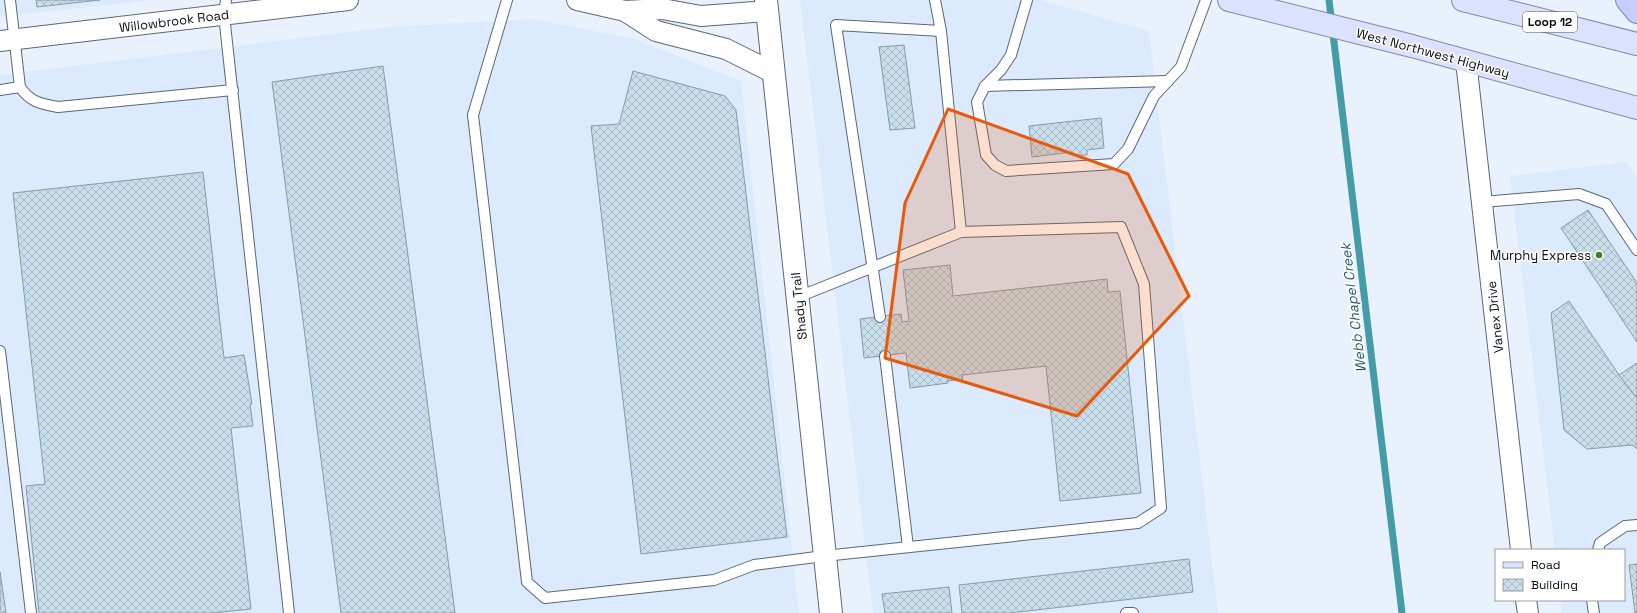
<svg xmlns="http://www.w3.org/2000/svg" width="1637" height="613" viewBox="0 0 1637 613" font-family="'Space Grotesk',sans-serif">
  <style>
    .built { fill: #dbeafd }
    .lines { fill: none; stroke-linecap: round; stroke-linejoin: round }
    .stream { stroke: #439ca8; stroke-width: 7 }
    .building { fill: url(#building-cross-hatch); stroke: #869ba6 }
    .service-casing { stroke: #5b6776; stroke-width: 12 }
    .minor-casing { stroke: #5b6776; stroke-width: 22 }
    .tertiary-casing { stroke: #5b6776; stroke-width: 24 }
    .primary-casing { stroke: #8289a9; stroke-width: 24 }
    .motorway-casing { stroke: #8289a9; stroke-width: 24 }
    .service { stroke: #fff; stroke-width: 10 }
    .minor { stroke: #fff; stroke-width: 20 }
    .tertiary { stroke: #fff; stroke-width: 22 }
    .primary { stroke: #dce1fd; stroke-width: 22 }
    .motorway { stroke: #c4cdfb; stroke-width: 22 }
    .marked { fill: #e8590c; fill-opacity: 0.2; stroke: #e8590c; stroke-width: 3; stroke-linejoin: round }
    .poi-dot { fill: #418020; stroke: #fff; stroke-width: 1.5 }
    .labels { text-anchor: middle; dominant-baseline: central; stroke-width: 3; stroke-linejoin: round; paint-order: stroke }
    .shield { fill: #fff; stroke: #515558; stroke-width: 1 }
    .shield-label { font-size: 12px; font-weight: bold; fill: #070c11 }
    .street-label { font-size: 13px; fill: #070c11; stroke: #fff }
    .poi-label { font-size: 13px; fill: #070c11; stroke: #fff; text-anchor: end }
    .water-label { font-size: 14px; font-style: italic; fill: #265b62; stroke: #fff }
  </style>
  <defs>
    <pattern id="building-cross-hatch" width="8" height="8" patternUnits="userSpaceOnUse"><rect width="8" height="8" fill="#c8deea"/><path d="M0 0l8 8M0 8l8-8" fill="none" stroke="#aabdc8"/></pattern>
  </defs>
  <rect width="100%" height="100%" fill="#e9f2fc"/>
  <g class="built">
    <path d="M 0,0 L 152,0 L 0,17 Z"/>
    <path d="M 800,0 L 1040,0 L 1149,31 L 1218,613 L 873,613 Z"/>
    <path d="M 532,19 L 631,38 L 741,81 L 799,613 L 0,613 L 0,75 L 389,27 Z"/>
    <path d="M 1626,162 L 1637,178 L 1637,613 L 1562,613 L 1561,600 L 1624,600 L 1624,550 L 1555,550 L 1510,176 Z"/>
  </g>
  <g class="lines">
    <path class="stream" d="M 1329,0 L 1402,613"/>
  </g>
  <g class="building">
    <path d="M 36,0 L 100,0 L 37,7 Z"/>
    <path d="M 904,45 L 915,128 L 890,130 L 879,47 Z"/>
    <path d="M 383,66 L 455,613 L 341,613 L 272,82 Z"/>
    <path d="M 633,71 L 725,96 L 736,110 L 787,537 L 641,554 L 591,126 L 619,124 Z"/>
    <path d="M 1101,118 L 1104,148 L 1087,150 L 1087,155 L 1072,155 L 1072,152 L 1032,157 L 1029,126 Z"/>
    <path d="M 203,172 L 224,358 L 244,355 L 252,404 L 250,404 L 253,426 L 231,428 L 251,609 L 212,613 L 39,613 L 26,486 L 45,484 L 13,193 Z"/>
    <path d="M 1588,210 L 1637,283 L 1637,342 L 1561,228 Z"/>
    <path d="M 950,265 L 953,296 L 1107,279 L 1108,292 L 1120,291 L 1141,493 L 1060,501 L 1046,366 L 962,375 L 963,379 L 947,381 L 948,383 L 910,388 L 906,353 L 864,358 L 860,319 L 901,314 L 902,322 L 909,321 L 903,270 Z"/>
    <path d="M 1569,301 L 1619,375 L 1637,398 L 1637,449 L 1632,445 L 1587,449 L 1564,430 L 1551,313 Z"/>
    <path d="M 1637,363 L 1637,396 L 1636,397 L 1619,375 Z"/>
    <path d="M 1189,559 L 1193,592 L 1010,613 L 962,613 L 959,585 Z"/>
    <path d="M 1637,564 L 1637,613 L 1635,613 L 1629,565 Z"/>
    <path d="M 0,572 L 6,613 L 0,613 Z"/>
    <path d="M 949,587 L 952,613 L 885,613 L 882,594 Z"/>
  </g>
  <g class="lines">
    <defs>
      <g id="service">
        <path d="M 10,0 L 20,87 C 30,102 41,104 58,107 L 233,90"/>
        <path d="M 226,0 L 224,15 L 289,613"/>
        <path d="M 507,0 L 473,115 L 527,582 L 545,598 L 714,580 L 754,565 L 824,556 L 1138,523 L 1161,508 L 1144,284 L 1121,227 L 961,232 L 798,297"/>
        <path d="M 935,0 L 941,31 L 961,232"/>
        <path d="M 1027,0 L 1011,55 L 1001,70 L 985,86 L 977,102 L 986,155 L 995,165 L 1006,171 L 1114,164 L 1128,149 L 1154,96 L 1181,67 L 1206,0"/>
        <path d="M 985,86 L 1168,81"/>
        <path d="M 0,90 L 20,87"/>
        <path d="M 1482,202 L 1579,194 L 1606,204 L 1637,250"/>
        <path d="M 880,317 L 836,25 L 941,31"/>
        <path d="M 0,351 L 31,613"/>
        <path d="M 885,356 L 908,547"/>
        <path d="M 1598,550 L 1600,543 L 1625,526 L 1637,525"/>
        <path d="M 1592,600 L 1594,613"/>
        <path d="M 1126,613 L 1133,613"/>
      </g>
      <g id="minor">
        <path d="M 577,0 L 625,11 L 662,9 L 701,16 L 767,11"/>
        <path d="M 625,11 L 656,31 L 726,49 L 774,73"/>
        <path d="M 0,41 L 348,0"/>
        <path d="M 1466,61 L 1521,550"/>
        <path d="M 1526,600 L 1528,613"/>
      </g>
      <path id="tertiary" d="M 766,0 L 831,613"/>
      <g id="primary">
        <path d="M 1229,0 L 1412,46 L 1637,108"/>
        <path d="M 1463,0 L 1637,44"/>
      </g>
      <path id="motorway" d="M 1627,0 L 1637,12"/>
    </defs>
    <use href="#service" class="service-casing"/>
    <use href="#minor" class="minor-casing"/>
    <use href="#tertiary" class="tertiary-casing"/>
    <use href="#primary" class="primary-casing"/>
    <use href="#motorway" class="motorway-casing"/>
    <use href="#service" class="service"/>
    <use href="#minor" class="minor"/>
    <use href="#tertiary" class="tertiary"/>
    <use href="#primary" class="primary"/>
    <use href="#motorway" class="motorway"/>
  </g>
  <path class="marked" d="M 948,109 L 1128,174 L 1189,296 L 1077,416 L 885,358 L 905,203 Z"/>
  <circle class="poi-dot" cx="1599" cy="255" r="4"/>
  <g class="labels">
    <rect class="shield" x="1523" y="12" width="54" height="20" rx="3"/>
    <g class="shield-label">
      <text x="1550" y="22">Loop 12</text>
    </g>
    <g class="street-label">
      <text transform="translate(174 21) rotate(-7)">Willowbrook Road</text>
      <text transform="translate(1433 53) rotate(15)">West Northwest Highway</text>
      <text transform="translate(799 306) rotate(-96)">Shady Trail</text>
      <text transform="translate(1495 317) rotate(-96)">Vanex Drive</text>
    </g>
    <g class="poi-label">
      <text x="1591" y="255">Murphy Express</text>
    </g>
    <g class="water-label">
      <text transform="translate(1353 308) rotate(-97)">Webb Chapel Creek</text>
    </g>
  </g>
  <rect x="1495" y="549" width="130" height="52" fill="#ffffff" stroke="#9c9ea0"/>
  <rect x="1503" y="562" width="20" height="6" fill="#dce1fd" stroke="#9c9ea0"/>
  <text x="1531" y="569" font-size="12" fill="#070c11">Road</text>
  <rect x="1503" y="579" width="20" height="12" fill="url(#building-cross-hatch)" stroke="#9c9ea0"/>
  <text x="1531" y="589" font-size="12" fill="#070c11">Building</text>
</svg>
